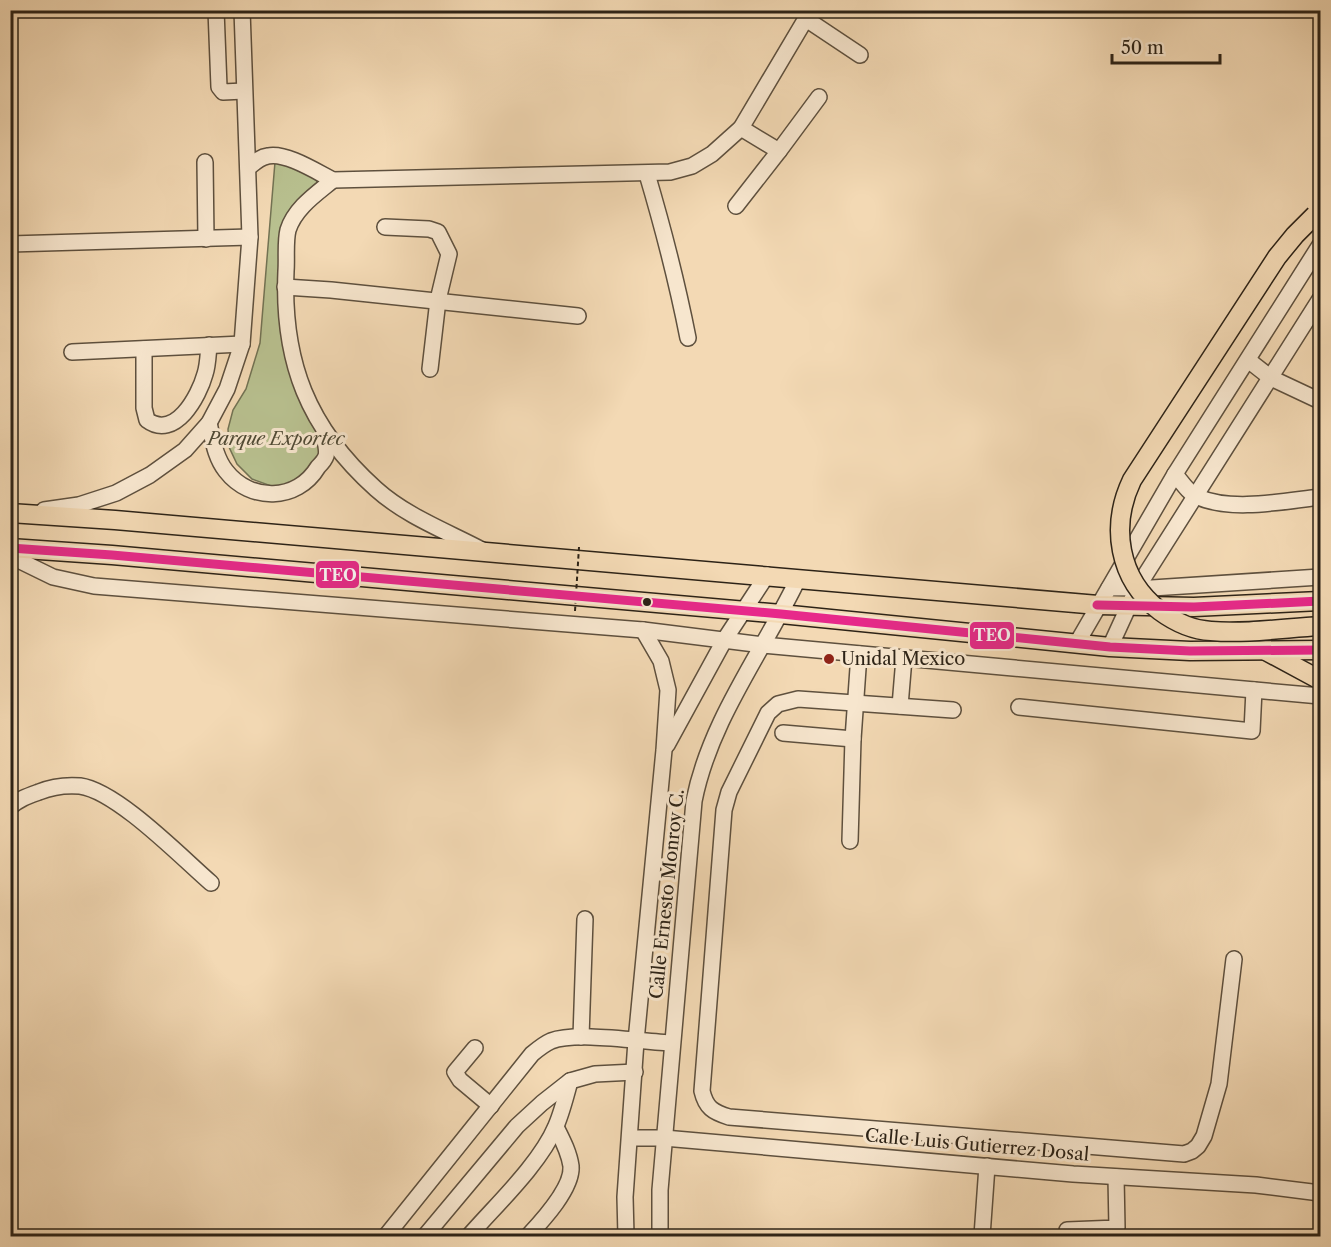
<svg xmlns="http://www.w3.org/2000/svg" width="1331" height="1247" viewBox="0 0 1331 1247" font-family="'Libre Caslon Text',serif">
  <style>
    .green { fill: #b8c08f; stroke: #727253; stroke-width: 1.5 }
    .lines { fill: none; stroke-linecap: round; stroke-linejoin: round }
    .minor-casing { stroke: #5e503e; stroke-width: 18 }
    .major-casing { stroke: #2d2317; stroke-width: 21 }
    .minor { stroke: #f7e6ce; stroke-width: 15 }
    .major { stroke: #f3d9b4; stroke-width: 18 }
    .major-bridge-casing { stroke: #2d2317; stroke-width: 21; stroke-linecap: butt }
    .path-bridge { stroke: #2d2317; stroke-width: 2; stroke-dasharray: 4.5 3; stroke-linecap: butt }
    .major-bridge { stroke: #f3d9b4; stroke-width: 18 }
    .bus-1-casing { stroke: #f7e6ce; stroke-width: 14 }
    .bus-1 { stroke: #e7298a; stroke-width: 9 }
    .bus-dot { fill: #2d2317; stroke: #f7e6ce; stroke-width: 2 }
    .poi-dot { fill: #8f2418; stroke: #f7e6ce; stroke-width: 2 }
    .labels { text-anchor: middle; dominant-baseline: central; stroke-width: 6; stroke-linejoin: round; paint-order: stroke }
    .park-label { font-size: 18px; font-style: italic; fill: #504a35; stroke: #f7e6ce }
    .poi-label { font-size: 18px; fill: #2d2317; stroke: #f7e6ce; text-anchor: start }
    .street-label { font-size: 18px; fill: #2d2317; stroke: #f7e6ce }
    .line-badge { stroke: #f7e6ce; stroke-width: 2 }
    .badge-label { font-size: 16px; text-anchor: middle; font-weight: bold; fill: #fff }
  </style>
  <rect width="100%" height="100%" fill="#f3d9b4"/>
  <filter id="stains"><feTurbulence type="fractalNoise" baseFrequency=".00333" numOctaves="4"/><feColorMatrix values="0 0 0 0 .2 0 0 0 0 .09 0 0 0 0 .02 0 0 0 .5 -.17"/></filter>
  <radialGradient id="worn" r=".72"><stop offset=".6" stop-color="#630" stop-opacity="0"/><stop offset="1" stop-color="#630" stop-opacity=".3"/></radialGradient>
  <path class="green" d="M 275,162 C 286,165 312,173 318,183 L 289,216 L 287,344 L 323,442 L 315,467 L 289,486 L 271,486 L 252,479 L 237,464 L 229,447 L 228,429 L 233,410 L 246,389 L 260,343 Z"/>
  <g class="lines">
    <defs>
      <g id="minor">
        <path d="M 216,10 L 219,87 L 223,92 L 244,91"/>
        <path d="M 806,19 L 860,55"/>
        <path d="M 779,151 L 819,97"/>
        <path d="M 205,162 L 206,239"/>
        <path d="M 248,168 C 254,163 260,157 268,156 C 286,152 317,172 333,180 L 670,172 L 692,166 L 712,154 L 741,128 L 811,10"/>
        <path d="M 647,174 C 663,228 677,282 688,338"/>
        <path d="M 333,180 C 316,194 295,208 288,230 C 285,242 287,259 286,271 C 282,362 308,428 376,489 C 406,516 446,531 482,550"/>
        <path d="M 736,206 L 779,151 L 741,128"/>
        <path d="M 385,227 L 429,229 L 438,232 L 449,254 L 438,300 L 430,369"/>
        <path d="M 10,244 L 250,237"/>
        <path d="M 285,287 L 331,290 L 578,316"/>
        <path d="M 144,349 L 144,408 L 147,420 C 175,441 199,396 205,374 C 208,365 208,355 209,345"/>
        <path d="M 72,352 L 242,344"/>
        <path d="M 1248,360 L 1271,378 L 1320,401"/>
        <path d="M 209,423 C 213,440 215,457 226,471 C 250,502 297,502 318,467 C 321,464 325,459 326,456 C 328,450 324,439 324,433"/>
        <path d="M 1175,474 C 1181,481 1189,494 1198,497 C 1232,512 1284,501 1320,497"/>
        <path d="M 44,510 L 79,505 L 116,493 L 150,475 L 185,450 L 209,423 L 227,389 L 242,344 L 250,237 L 242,10"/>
        <path d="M 10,556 L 53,577 L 94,586 L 643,630 L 763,645 L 1320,696"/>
        <path d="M 1109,588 L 1152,588 L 1320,577"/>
        <path d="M 1077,643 L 1175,474 L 1320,245"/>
        <path d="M 1110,647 L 1137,588 L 1320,299"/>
        <path d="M 900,706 L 904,658"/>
        <path d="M 1019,707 L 1252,731 L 1254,690"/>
        <path d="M 953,710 L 798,699 L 778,704 L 768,713 L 729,792 L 724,810 L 702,1091 C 706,1108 713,1112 729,1117 L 1184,1154 L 1192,1151 L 1198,1146 L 1204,1136 L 1219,1084 L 1234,959"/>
        <path d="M 783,733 L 853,739"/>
        <path d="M 667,745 L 725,639 L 767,575"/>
        <path d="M 10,807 C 19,799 28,796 39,792 C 51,787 67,785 80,786 C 117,791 181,857 211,883"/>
        <path d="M 850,841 L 853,739 L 859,654"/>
        <path d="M 581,1037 L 585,919"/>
        <path d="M 475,1048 L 455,1072 L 460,1080 L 491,1106"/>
        <path d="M 630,1138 L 664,1138 L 1073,1174 L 1256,1185 L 1320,1193"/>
        <path d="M 1067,1230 L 1117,1228 L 1116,1177"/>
        <path d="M 386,1236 L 532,1054 C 538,1049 544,1044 551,1041 C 577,1031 642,1042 672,1043"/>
        <path d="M 425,1236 L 517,1126 L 542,1103 L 570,1081 L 595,1074 L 635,1072"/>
        <path d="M 469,1236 C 496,1205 540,1164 556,1126 C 562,1112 566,1096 570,1081"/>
        <path d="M 528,1236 C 542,1221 573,1188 571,1166 C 569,1152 562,1139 556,1127"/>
        <path d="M 626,1236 L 625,1197 L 636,1041 L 664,750 L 668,690 L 661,661 L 643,630"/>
        <path d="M 660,1236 L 660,1190 L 694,801 C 710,720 763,652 798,579"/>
        <path d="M 982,1236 L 987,1166"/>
      </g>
      <g id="major">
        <path d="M 10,513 L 115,520 L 1098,605 L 1194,607 L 1320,601"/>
        <path d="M 10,548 L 112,555 L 781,614 L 1110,647 L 1190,651 L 1320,650"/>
        <path d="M 1266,651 L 1320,680"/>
      </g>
    </defs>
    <use href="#minor" class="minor-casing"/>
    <use href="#major" class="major-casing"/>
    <use href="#minor" class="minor"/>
    <use href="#major" class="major"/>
    <defs>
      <path id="major-bridge" d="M 1315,215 L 1295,235 L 1277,257 L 1132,480 C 1110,526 1118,579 1160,611 C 1175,622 1192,630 1211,631 C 1247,634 1285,628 1320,626"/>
    </defs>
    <use href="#major-bridge" class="major-bridge-casing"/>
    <path class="path-bridge" d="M 575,611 L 579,547"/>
    <use href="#major-bridge" class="major-bridge"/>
    <defs>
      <g id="bus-1">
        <path d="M 10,548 L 112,555 L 781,614 L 1110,647 L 1190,651 L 1320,650"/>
        <path d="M 1097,605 L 1194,607 L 1320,601"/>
      </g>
    </defs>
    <use href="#bus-1" class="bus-1-casing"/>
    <use href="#bus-1" class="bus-1"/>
  </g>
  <circle class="bus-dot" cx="647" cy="602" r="5"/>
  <circle class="poi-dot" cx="829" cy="659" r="6"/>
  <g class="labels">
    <g class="park-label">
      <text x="276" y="439">Parque Exportec</text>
    </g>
    <g class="poi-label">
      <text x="841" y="659">Unidal Mexico</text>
    </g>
    <g class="street-label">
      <text transform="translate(667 894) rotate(-84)">Calle Ernesto Monroy C.</text>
      <text transform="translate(977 1145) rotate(5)">Calle Luis Gutierrez Dosal</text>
    </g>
  </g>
  <g class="line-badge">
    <rect x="315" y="560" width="45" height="29" rx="6" fill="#e7298a"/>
    <rect x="969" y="621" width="46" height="29" rx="6" fill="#e7298a"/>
  </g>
  <g class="badge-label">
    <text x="338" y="581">TEO</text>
    <text x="992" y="641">TEO</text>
  </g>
  <rect width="1331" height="1247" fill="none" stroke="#f3d9b4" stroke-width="36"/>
  <rect x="12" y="12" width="1307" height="1223" fill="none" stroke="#2d2317" stroke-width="3"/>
  <rect x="18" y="18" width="1295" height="1211" fill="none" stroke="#2d2317" stroke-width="1.5"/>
  <path d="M1112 54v9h108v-9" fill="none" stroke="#2d2317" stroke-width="3"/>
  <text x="1121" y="54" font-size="18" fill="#2d2317" stroke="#f7e6ce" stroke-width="4.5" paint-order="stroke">50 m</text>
  <rect width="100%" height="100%" filter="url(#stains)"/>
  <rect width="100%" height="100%" fill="url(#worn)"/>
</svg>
